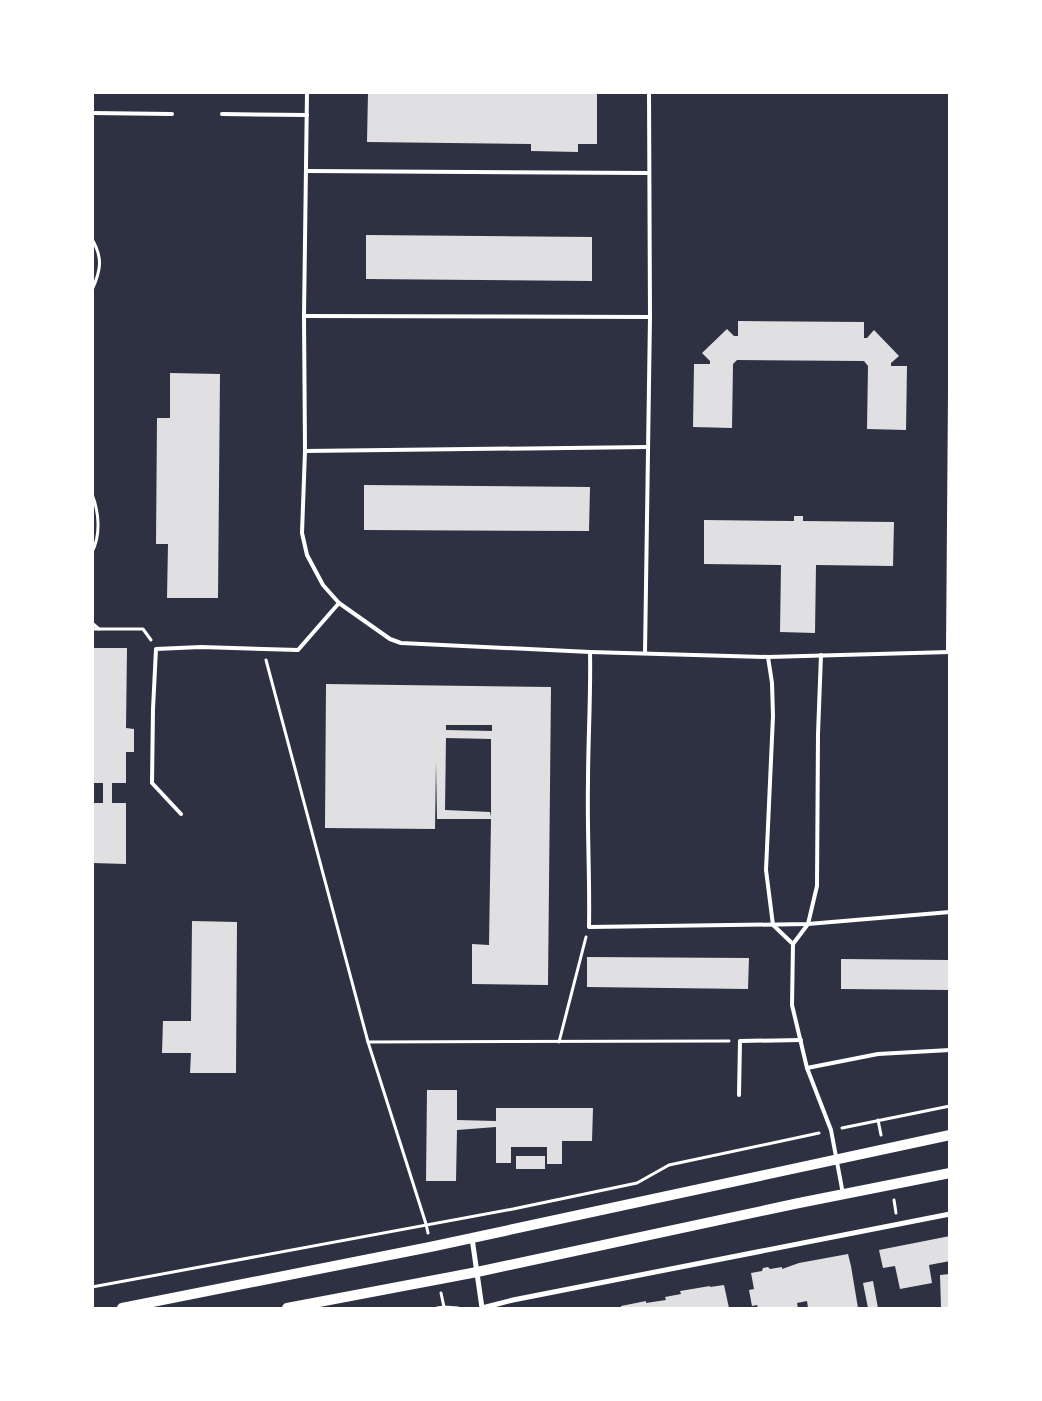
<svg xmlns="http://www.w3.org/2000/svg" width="1042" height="1401" viewBox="0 0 1042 1401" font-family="'DM Sans',sans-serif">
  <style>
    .building { fill: #e0e0e3; fill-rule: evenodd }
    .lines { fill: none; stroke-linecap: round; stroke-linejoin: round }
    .path { stroke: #fff; stroke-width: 3 }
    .service { stroke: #fff; stroke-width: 4 }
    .minor { stroke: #fff; stroke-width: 5 }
    .secondary { stroke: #fff; stroke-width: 10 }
  </style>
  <rect width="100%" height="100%" fill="#2d3142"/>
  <g class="building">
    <path d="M 368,92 L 597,92 L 597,144 L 578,144 L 578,152 L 531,151 L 531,144 L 367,142 Z"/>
    <path d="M 366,235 L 592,237 L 592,281 L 366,279 Z"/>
    <path d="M 738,321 L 864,322 L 864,338 L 867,338 L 874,330 L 899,356 L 891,363 L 891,366 L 907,366 L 906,430 L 867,429 L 868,366 L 864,361 L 737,360 L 733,364 L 732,428 L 693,427 L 694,364 L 710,364 L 710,361 L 702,353 L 727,329 L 734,336 L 738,336 Z"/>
    <path d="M 170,373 L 220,374 L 218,598 L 167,598 L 168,544 L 156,544 L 157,418 L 170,418 Z"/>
    <path d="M 364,485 L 590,487 L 589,531 L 364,530 Z"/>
    <path d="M 794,516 L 803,516 L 803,521 L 894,522 L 893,566 L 816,565 L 815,633 L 780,632 L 781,565 L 704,564 L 704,520 L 794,521 Z"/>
    <path d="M 92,648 L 127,648 L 126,728 L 134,729 L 134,752 L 126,752 L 126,783 L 112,783 L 112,803 L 126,803 L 126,864 L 92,863 L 92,803 L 103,803 L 103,783 L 92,783 Z"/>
    <path d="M 326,684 L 551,687 L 548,985 L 472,984 L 472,944 L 489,945 L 491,819 L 437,819 L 436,761 L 435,829 L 325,828 ZM 446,725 L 492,725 L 492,731 L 446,730 ZM 446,738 L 491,739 L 491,817 L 490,812 L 445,810 Z"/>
    <path d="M 192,921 L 237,922 L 236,1073 L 190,1073 L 191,1053 L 162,1053 L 163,1021 L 191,1021 Z"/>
    <path d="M 587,957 L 749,958 L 748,989 L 587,987 Z"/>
    <path d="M 841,959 L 950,960 L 950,990 L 841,989 Z"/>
    <path d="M 427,1090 L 457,1090 L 457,1120 L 496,1121 L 496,1108 L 593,1108 L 592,1141 L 562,1141 L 562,1164 L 547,1164 L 547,1147 L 511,1147 L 511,1163 L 496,1163 L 496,1127 L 457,1130 L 456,1181 L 426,1181 Z"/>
    <rect x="516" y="1156" width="29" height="13"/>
    <path d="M 950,1236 L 950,1261 L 929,1265 L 932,1283 L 900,1289 L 895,1266 L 883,1268 L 879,1250 Z"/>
    <path d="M 848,1254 L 851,1266 L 858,1308 L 808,1308 L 807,1301 L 797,1303 L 798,1308 L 758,1308 L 757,1305 L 752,1306 L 749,1290 L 754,1289 L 751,1273 L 762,1271 L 763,1268 L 768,1267 L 770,1269 L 782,1267 L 782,1269 L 799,1263 Z"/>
    <path d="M 950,1274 L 950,1308 L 941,1308 L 940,1275 Z"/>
    <path d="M 873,1281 L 878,1308 L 868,1308 L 863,1283 Z"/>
    <path d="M 724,1285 L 729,1308 L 621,1308 L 621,1306 L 646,1301 L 646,1303 L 666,1300 L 665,1297 L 681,1294 L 680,1291 L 710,1286 L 710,1287 Z"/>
  </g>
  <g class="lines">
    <g class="path">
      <path d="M 92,239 C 103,258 101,270 92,290"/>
      <path d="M 92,494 C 99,512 101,535 92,552"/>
      <path d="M 92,623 L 99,629"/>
      <path d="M 92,629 L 143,629 L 151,640"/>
      <path d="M 266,660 L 368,1042 L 426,1224 L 428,1233"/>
      <path d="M 368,1042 L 729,1041"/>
      <path d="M 559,1042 L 586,937"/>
      <path d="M 878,1120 L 881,1135"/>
      <path d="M 842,1128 L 950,1106"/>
      <path d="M 894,1200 L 896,1213"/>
      <path d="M 92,1287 L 513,1209 L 637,1183 L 669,1165 L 819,1133"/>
      <path d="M 441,1293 L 444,1307"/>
      <path d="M 437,1308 L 444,1307 L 458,1308"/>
    </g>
    <g class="service">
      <path d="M 307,92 L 304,316 L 305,451 L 302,533 L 307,555 L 323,585 L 339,603 L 390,639 L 401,643 L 590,652 L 768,657 L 950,652"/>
      <path d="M 92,113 L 172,114"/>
      <path d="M 222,114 L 307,115"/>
      <path d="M 307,171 L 649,173"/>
      <path d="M 304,316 L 650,317"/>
      <path d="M 305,451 L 648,447"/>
      <path d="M 590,652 C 591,696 588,739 588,782 C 587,831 590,879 589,927 L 808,924 L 950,912"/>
      <path d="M 948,652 L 950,394"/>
      <path d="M 645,653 L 650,317 L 649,92"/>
      <path d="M 821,655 L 818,734 L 817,886 L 808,924 L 793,944 L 792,1005 L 807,1068 L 831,1130 L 843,1194"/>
      <path d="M 768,657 L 772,683 L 773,716 L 766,870 L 773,925 L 793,944"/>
      <path d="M 181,814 L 152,783 L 153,709 L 156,649 L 201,647 L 298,650 L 339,603"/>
      <path d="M 807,1068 L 878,1054 L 950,1050"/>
      <path d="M 739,1095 L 740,1041 L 801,1040"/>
    </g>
    <g class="minor">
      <path d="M 472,1238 L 482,1308"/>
      <path d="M 482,1308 L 513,1300 L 950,1214"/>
    </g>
    <g class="secondary">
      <path d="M 122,1308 L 430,1247 L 950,1135"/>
      <path d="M 287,1308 L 477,1272 L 799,1203 L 950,1173"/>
    </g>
  </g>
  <rect width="1042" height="1401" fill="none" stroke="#ffffff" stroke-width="188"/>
</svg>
